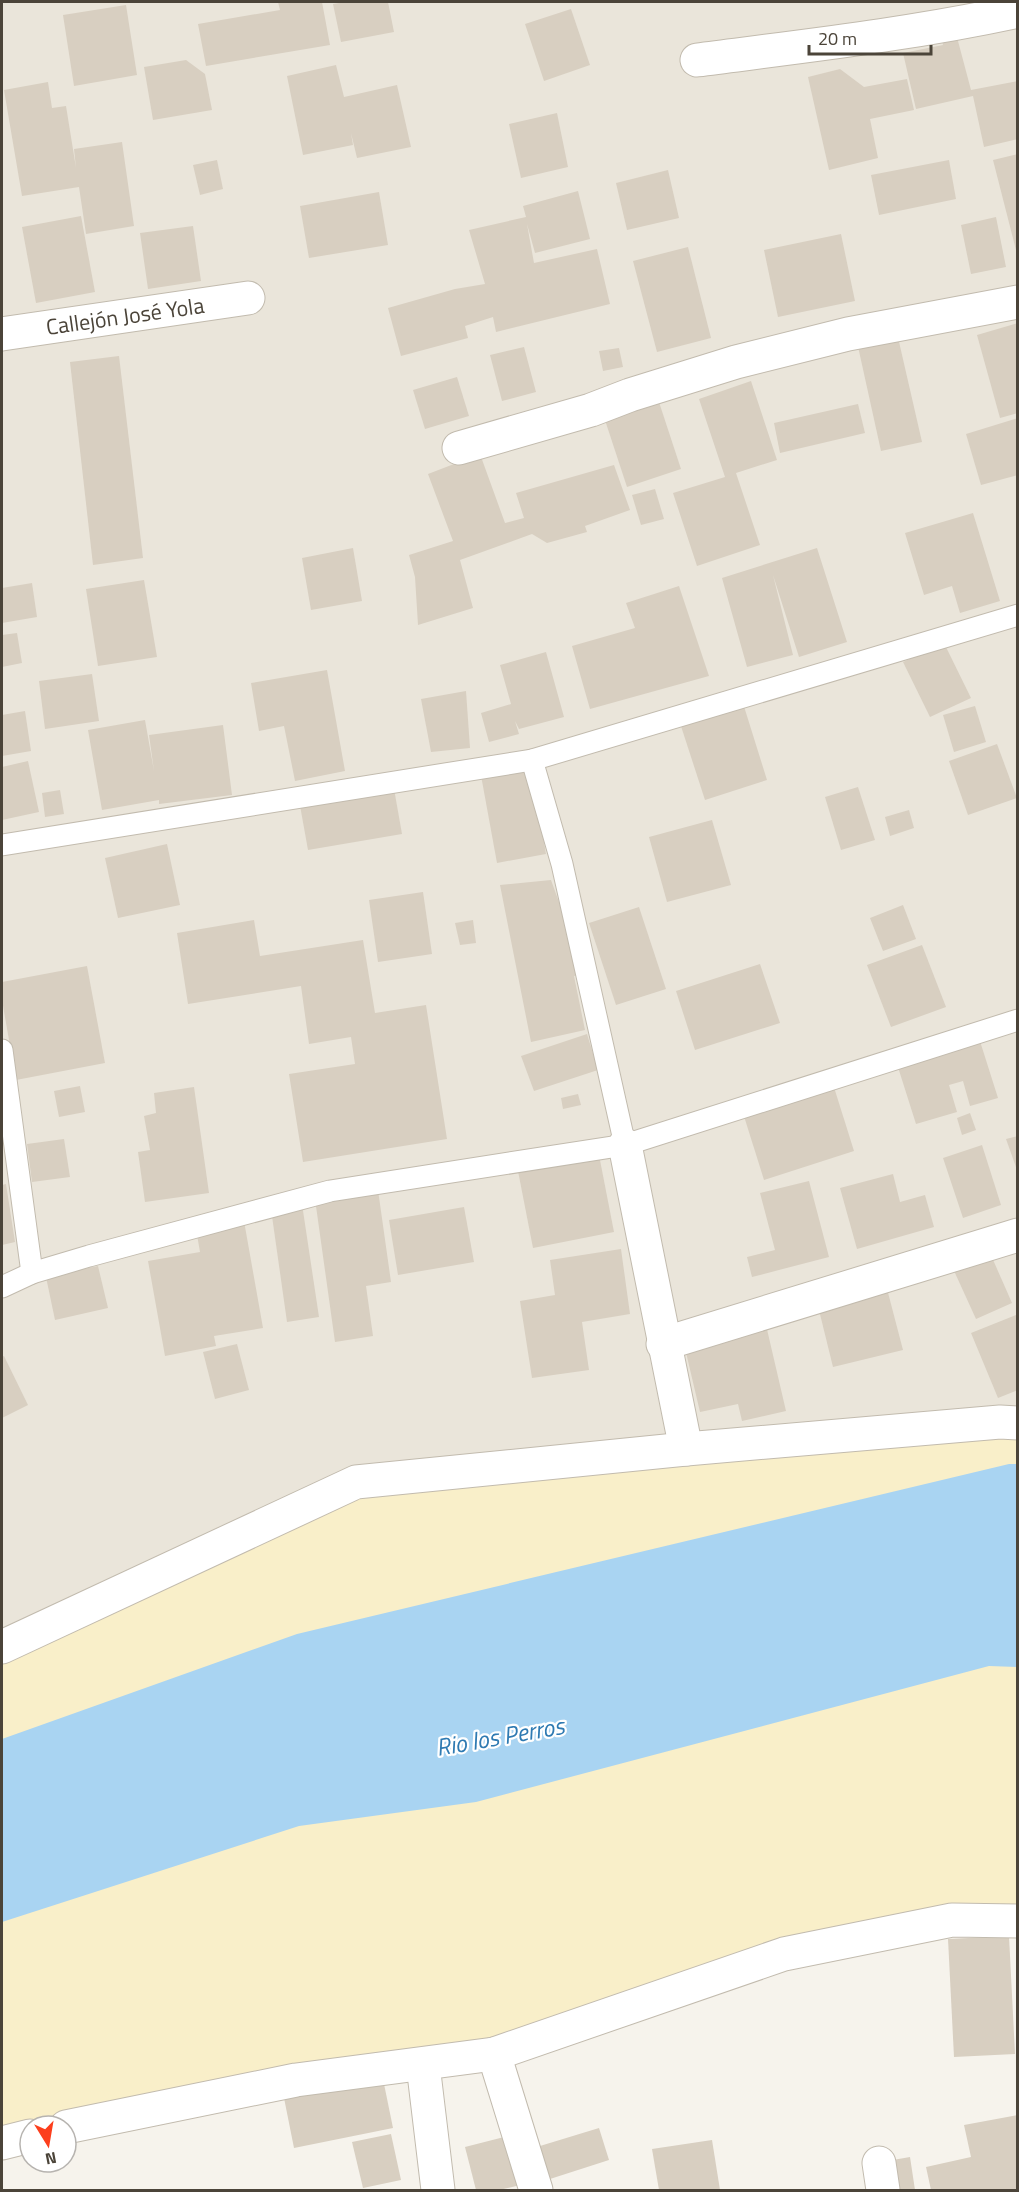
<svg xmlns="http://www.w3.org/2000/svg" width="1019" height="2192" viewBox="0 0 1019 2192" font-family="'Titillium Web',sans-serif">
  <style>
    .residential { fill: #eae5da }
    .sand { fill: #f9efc9 }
    .water { fill: #a9d4f2 }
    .building { fill: #d8cfc1 }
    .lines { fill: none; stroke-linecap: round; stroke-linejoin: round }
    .lane-casing { stroke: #c2bbae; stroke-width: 23 }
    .street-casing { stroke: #c2bbae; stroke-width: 35 }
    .lane { stroke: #fff; stroke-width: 21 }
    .street { stroke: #fff; stroke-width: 33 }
    .labels { text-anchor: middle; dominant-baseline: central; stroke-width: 4.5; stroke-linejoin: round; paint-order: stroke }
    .street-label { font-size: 22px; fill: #4b4439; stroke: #fff }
    .water-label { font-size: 24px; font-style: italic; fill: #2e7ab2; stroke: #fff }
  </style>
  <rect width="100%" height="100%" fill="#f6f3ec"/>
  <path class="residential" d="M 2,2 L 1017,2 L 1017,1529 L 2,1711 Z"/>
  <path class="sand" d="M 1017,1423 L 1017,1921 L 952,1920 L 494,2054 L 66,2126 L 30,2126 L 2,2143 L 2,1647 L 356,1482 Z"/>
  <path class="water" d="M 1009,1464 L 1018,1464 L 1017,1667 L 989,1666 L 476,1802 L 299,1826 L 2,1922 L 2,1739 L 297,1634 Z"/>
  <g class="building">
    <path d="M 278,2 L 322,2 L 330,45 L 206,66 L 198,24 L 280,10 Z"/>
    <path d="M 345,2 L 388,2 L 394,32 L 341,42 L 333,4 Z"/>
    <path d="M 126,5 L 137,75 L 74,86 L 63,15 Z"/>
    <path d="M 571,9 L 590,65 L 544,81 L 525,24 Z"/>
    <path d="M 954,26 L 971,90 L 1018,81 L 1018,139 L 984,147 L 973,96 L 916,109 L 903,53 L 943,45 L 939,29 Z"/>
    <path d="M 186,60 L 205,74 L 212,110 L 153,120 L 144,67 Z"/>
    <path d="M 336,65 L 344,97 L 397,85 L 411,147 L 357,158 L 351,133 L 353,145 L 303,155 L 287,76 Z"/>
    <path d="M 840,69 L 864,87 L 907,79 L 914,110 L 870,119 L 878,158 L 829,170 L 808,77 Z"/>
    <path d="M 48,82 L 52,108 L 66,106 L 76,168 L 74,149 L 122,142 L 134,226 L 86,234 L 79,187 L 22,196 L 4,90 Z"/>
    <path d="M 557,113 L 568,167 L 521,178 L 509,124 Z"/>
    <path d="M 1018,154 L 1018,254 L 1017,254 L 993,160 Z"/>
    <path d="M 217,160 L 223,189 L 200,195 L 193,165 Z"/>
    <path d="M 949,160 L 956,199 L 879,215 L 871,175 Z"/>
    <path d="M 668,170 L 679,218 L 627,230 L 616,183 Z"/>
    <path d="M 578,191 L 590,239 L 535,253 L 527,224 L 534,263 L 597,249 L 610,304 L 496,332 L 493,317 L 465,326 L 468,338 L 401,356 L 388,308 L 455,289 L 485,284 L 469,230 L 526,217 L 523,206 Z"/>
    <path d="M 379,192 L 388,245 L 309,258 L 300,206 Z"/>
    <path d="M 81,216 L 95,292 L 36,303 L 22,227 Z"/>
    <path d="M 996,217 L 1006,267 L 971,274 L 961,225 Z"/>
    <path d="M 193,226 L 201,281 L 148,289 L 140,233 Z"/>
    <path d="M 841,234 L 855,301 L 778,317 L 764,250 Z"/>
    <path d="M 688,247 L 711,338 L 657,352 L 633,261 Z"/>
    <path d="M 1018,323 L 1018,413 L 1000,418 L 977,335 Z"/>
    <path d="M 897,333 L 922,442 L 881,451 L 857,342 Z"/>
    <path d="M 524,347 L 536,392 L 502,401 L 490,355 Z"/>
    <path d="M 619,348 L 623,367 L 603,371 L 599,351 Z"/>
    <path d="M 119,356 L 143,558 L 93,565 L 70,362 Z"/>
    <path d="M 457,377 L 469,416 L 425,429 L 413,390 Z"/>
    <path d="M 751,381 L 777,460 L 736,473 L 760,545 L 697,566 L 673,493 L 725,477 L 699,399 Z"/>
    <path d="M 656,393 L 681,469 L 627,487 L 602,411 Z"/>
    <path d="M 858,404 L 865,433 L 780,453 L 774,423 Z"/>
    <path d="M 1018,418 L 1018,475 L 981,485 L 966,434 Z"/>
    <path d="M 480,454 L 505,523 L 524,518 L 516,493 L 614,465 L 630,510 L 585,526 L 587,532 L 547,543 L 532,534 L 460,560 L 473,608 L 418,625 L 415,577 L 409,555 L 453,541 L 428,474 Z"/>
    <path d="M 655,489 L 664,519 L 641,525 L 632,495 Z"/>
    <path d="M 973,513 L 1000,601 L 960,613 L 952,586 L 924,595 L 905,533 Z"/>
    <path d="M 353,548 L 362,601 L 311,610 L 302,558 Z"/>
    <path d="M 817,548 L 847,642 L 799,657 L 773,575 L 793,655 L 747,667 L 722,578 Z"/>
    <path d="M 144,580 L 157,657 L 98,666 L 86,589 Z"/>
    <path d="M 32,583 L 37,617 L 2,623 L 2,588 Z"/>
    <path d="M 679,586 L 709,676 L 590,709 L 572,646 L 635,628 L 626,603 Z"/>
    <path d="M 17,633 L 22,663 L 2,667 L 2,635 Z"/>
    <path d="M 944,643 L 971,698 L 930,717 L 903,662 Z"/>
    <path d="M 546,652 L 564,717 L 519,729 L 515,721 L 519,734 L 489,742 L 481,713 L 511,704 L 500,665 Z"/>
    <path d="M 327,670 L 345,771 L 295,781 L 284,726 L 259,731 L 251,683 Z"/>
    <path d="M 92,674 L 99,721 L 45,729 L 39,681 Z"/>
    <path d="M 466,691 L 470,748 L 431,752 L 421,699 Z"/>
    <path d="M 742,700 L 767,780 L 705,800 L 679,720 Z"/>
    <path d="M 975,706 L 986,742 L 954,752 L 943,715 Z"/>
    <path d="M 25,711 L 31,751 L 2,756 L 2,715 Z"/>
    <path d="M 145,720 L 154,771 L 149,735 L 223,725 L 232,795 L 159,804 L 159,800 L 102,810 L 88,730 Z"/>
    <path d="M 997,744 L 1017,798 L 968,815 L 949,761 Z"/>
    <path d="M 28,761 L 39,812 L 2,820 L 2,767 Z"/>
    <path d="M 530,762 L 546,854 L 497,863 L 480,770 Z"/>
    <path d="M 393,783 L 402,834 L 308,850 L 299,800 Z"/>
    <path d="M 858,787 L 875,840 L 841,850 L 825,797 Z"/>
    <path d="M 60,790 L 64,814 L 45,817 L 42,793 Z"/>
    <path d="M 909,810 L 914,828 L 890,836 L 885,817 Z"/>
    <path d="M 712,820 L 731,885 L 667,902 L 649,837 Z"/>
    <path d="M 167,844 L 180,905 L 118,918 L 105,858 Z"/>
    <path d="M 551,880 L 585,974 L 574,976 L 585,1030 L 531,1042 L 500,885 Z"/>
    <path d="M 423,892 L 432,954 L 378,962 L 369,900 Z"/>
    <path d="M 903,905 L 916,939 L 883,951 L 870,918 Z"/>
    <path d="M 639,907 L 666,989 L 616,1005 L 589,923 Z"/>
    <path d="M 254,920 L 260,956 L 363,940 L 375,1013 L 426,1005 L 447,1139 L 303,1162 L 289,1074 L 355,1064 L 351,1037 L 309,1044 L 301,986 L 188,1004 L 177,933 Z"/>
    <path d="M 473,920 L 476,943 L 460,945 L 455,923 Z"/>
    <path d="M 922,945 L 946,1007 L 891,1027 L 867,965 Z"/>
    <path d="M 760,964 L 780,1023 L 695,1050 L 676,991 Z"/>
    <path d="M 87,966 L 105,1063 L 16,1080 L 2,1000 L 2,982 Z"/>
    <path d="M 587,1034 L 598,1070 L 534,1091 L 521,1056 Z"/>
    <path d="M 979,1038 L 998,1098 L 970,1106 L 963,1081 L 949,1085 L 957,1112 L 916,1124 L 897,1064 Z"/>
    <path d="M 833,1084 L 854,1151 L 764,1180 L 743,1113 Z"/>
    <path d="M 80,1086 L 85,1112 L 59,1117 L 54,1091 Z"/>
    <path d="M 194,1087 L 209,1193 L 145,1202 L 138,1152 L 150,1150 L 144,1116 L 156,1113 L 154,1093 Z"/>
    <path d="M 578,1094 L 581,1105 L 563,1109 L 561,1098 Z"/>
    <path d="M 970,1113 L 976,1130 L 962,1135 L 957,1118 Z"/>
    <path d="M 1018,1136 L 1018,1170 L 1017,1170 L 1006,1139 Z"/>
    <path d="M 64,1139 L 70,1177 L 32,1182 L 27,1144 Z"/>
    <path d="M 982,1145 L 1001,1205 L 963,1218 L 943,1158 Z"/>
    <path d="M 599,1155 L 614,1232 L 533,1248 L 518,1171 Z"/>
    <path d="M 893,1174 L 900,1202 L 925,1195 L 934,1227 L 857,1249 L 840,1188 Z"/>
    <path d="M 809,1181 L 829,1257 L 752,1277 L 747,1257 L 775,1250 L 760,1193 Z"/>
    <path d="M 6,1184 L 15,1242 L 2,1245 L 2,1185 Z"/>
    <path d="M 378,1190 L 391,1282 L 366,1286 L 373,1336 L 335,1342 L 315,1199 Z"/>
    <path d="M 302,1204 L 319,1317 L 287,1322 L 271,1209 Z"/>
    <path d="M 464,1207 L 474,1262 L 398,1275 L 389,1220 Z"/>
    <path d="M 244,1221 L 263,1328 L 214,1336 L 216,1346 L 165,1356 L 148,1261 L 200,1252 L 196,1229 Z"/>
    <path d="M 987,1246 L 1012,1303 L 976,1319 L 950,1262 Z"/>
    <path d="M 621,1249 L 630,1314 L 582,1322 L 589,1370 L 532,1378 L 520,1301 L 555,1295 L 550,1260 Z"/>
    <path d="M 98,1266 L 108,1308 L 55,1320 L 46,1277 Z"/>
    <path d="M 886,1285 L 903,1350 L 833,1367 L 817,1302 Z"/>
    <path d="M 1016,1315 L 1018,1390 L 998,1398 L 971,1333 Z"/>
    <path d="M 766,1325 L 786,1411 L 742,1421 L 738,1404 L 700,1412 L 684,1344 Z"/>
    <path d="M 237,1344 L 249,1390 L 215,1399 L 203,1352 Z"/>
    <path d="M 4,1356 L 28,1405 L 2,1418 L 2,1357 Z"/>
    <path d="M 1009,1936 L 1015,2054 L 954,2057 L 948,1939 Z"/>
    <path d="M 383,2079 L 393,2128 L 294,2148 L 284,2098 Z"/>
    <path d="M 1018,2115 L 1018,2190 L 931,2190 L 926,2167 L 971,2157 L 964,2125 Z"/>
    <path d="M 599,2128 L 609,2160 L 550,2179 L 540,2146 Z"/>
    <path d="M 391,2134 L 401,2180 L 363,2188 L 352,2142 Z"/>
    <path d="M 516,2134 L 529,2183 L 499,2190 L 476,2190 L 465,2147 Z"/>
    <path d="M 712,2140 L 720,2190 L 659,2190 L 652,2149 Z"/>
    <path d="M 910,2157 L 915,2190 L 892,2190 L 887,2161 Z"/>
  </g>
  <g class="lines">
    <defs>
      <g id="lane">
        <path d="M 532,760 L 562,864 L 625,1145"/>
        <path d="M 2,845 L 532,760 L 1018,615"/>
        <path d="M 2,1050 L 32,1273"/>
        <path d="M 2,1287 L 32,1273 L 89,1256 L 330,1191 L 625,1145 L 1018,1020"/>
      </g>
      <g id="street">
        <path d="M 697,60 C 805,46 912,34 1018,11"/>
        <path d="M 2,334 L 248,298"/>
        <path d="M 459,448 L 591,410 L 630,395 L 736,362 L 848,334 L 1018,302"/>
        <path d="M 625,1145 L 686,1449"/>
        <path d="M 663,1344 L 1018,1235"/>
        <path d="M 2,1647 L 356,1482 L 686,1449 L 1000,1422 L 1018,1423"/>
        <path d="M 494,2054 L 536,2190"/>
        <path d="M 423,2065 L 438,2190"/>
        <path d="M 66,2127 L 296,2080 L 494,2054 L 784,1954 L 952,1920 L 1018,1921"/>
        <path d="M 2,2143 L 30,2136"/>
        <path d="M 879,2163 L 883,2190"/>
      </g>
    </defs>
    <use href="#lane" class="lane-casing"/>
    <use href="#street" class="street-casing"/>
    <use href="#lane" class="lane"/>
    <use href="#street" class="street"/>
  </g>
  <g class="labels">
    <g class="street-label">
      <text transform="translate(125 316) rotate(-8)">Callejón José Yola</text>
    </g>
    <g class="water-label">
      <text transform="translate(500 1736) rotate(-10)">Rio los Perros</text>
    </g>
  </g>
  <rect width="1019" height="2192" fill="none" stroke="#4b4439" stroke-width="6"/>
  <g transform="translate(48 2144) rotate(169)"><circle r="28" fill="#ffffff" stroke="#b7b4b0" stroke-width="1.5"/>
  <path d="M0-4.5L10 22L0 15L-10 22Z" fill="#fc3f1d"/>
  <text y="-9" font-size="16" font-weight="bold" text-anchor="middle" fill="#4b4439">N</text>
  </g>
  <path d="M809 45v9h122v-9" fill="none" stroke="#4b4439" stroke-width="3"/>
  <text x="818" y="45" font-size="18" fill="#4b4439" stroke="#ffffff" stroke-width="4.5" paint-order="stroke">20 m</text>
</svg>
